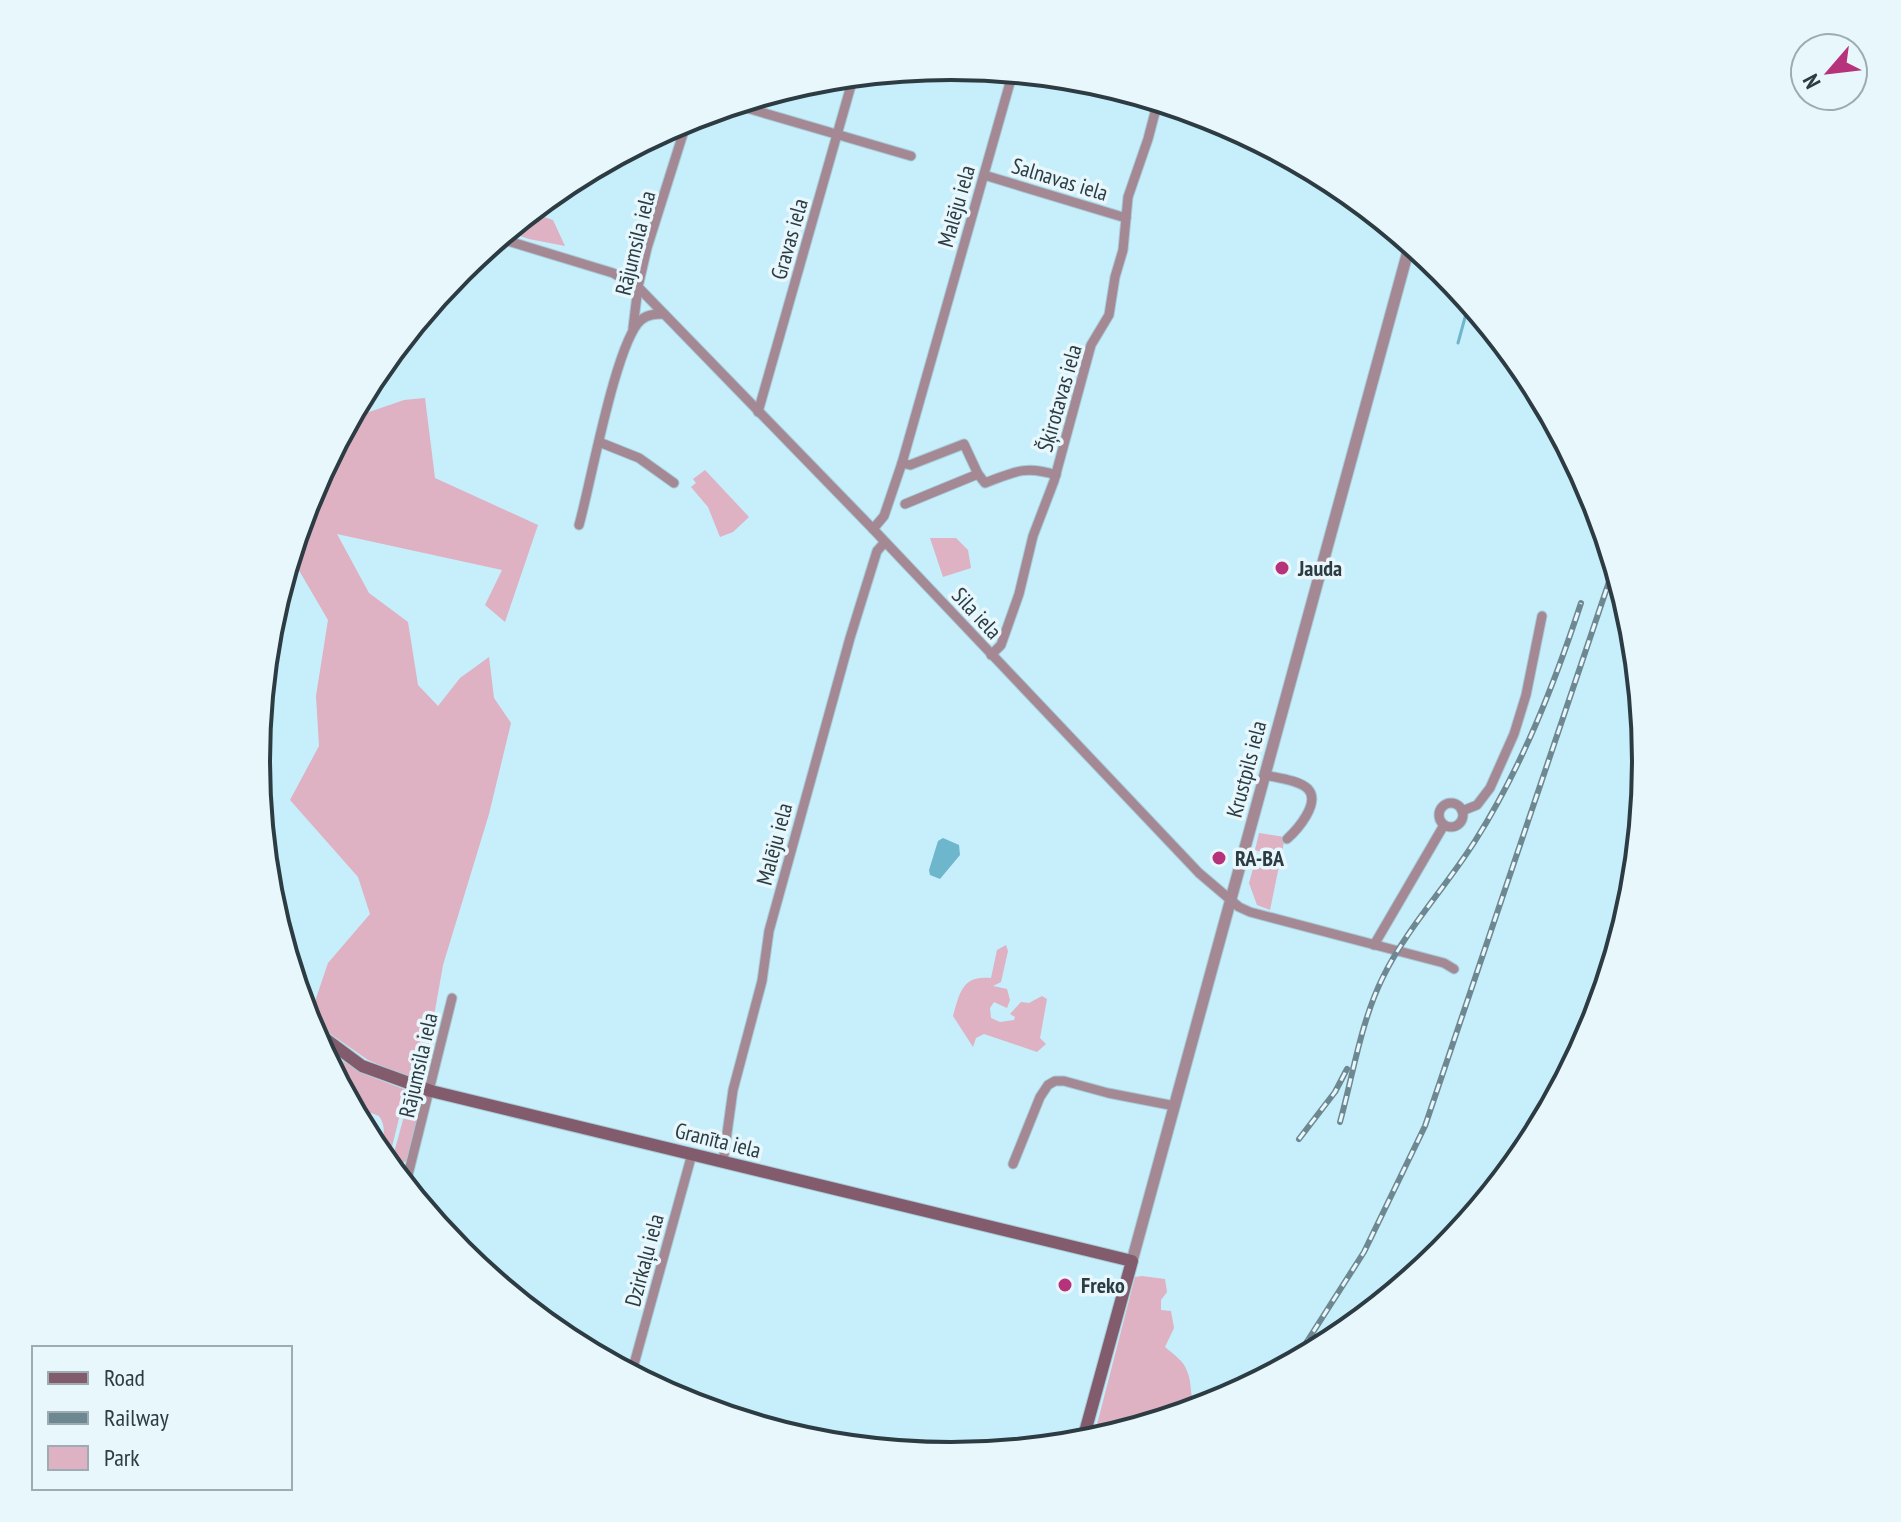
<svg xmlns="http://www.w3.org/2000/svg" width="1901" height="1522" viewBox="0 0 1901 1522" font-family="'PT Sans Narrow',sans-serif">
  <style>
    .green { fill: #deb1c3 }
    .water { fill: #6db6cc }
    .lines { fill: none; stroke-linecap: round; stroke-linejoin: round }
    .stream { stroke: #6db6cc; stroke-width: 3 }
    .minor-casing { stroke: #a7cad6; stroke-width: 11 }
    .tertiary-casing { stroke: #a7cad6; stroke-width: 13 }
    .secondary-casing { stroke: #a7cad6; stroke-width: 14 }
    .minor { stroke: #a48994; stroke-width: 9 }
    .tertiary { stroke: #a48994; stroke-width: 11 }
    .secondary { stroke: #825c6c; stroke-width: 12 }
    .rail-casing { stroke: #6e8891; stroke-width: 6 }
    .rail { stroke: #e7f7fc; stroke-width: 3; stroke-dasharray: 9; stroke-linecap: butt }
    .poi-dot { fill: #b6327a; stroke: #e7f7fc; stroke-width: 3 }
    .labels { text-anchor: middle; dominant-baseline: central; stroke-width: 7; stroke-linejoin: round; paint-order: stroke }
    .street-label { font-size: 22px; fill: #2c3c42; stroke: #e7f7fc }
    .poi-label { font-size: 22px; font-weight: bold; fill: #2c3c42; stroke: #e7f7fc; text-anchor: start }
    .rim { fill: none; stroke: #2c3c42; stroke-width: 4 }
  </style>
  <rect width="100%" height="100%" fill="#c6eefb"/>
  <g class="green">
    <path d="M 529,212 L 553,220 L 565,246 L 529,239 L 506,231 Z"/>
    <path d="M 425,398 L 435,478 L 538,525 L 505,622 L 485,605 L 502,570 L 337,534 L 369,593 L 408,622 L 418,685 L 438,706 L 460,678 L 489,657 L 494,698 L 511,723 L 489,814 L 443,965 L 422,1084 L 368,1060 L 309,1019 L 328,963 L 370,914 L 358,877 L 290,800 L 319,746 L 316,696 L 328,620 L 290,555 L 309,495 L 349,419 L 404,400 Z"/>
    <path d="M 705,470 L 749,517 L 733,532 L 720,537 L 708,507 L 691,487 L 696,483 L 693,479 Z"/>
    <path d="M 930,538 L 956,538 L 968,550 L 971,568 L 943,577 Z"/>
    <path d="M 1259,833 L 1285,837 L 1270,910 L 1257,905 L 1249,883 L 1254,865 L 1258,864 L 1261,852 L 1255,850 Z"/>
    <path d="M 1006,945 L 1008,951 L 1001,982 L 993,986 L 1007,989 L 1010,1000 L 1007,1008 L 994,1002 L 990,1008 L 991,1018 L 1000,1022 L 1014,1020 L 1015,1017 L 1010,1014 L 1021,1002 L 1029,1003 L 1042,996 L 1047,999 L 1040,1038 L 1046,1044 L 1037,1052 L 984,1034 L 976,1038 L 973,1047 L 953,1016 C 960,991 963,975 991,978 L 997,950 Z"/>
    <path d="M 336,1057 L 367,1075 L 406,1090 L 388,1163 L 380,1155 C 382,1141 388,1129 379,1116 L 350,1105 L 329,1065 Z"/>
    <path d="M 410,1094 L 422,1103 L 409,1157 L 406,1161 L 400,1165 L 391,1164 Z"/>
    <path d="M 1142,1276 L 1165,1279 L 1167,1292 L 1161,1300 L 1161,1310 L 1171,1311 L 1174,1328 L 1165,1347 C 1173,1354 1184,1361 1187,1371 C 1193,1385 1188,1393 1197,1409 L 1093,1440 L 1135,1277 Z"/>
  </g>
  <path class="water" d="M 943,838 L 959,845 L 960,855 L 940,879 L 930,875 L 929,870 L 938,841 Z"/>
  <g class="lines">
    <path class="stream" d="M 1458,343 L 1469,303"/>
    <defs>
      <g id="minor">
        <path d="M 733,104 L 911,156"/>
        <path d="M 984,175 L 1126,218"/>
        <path d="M 498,238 L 613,273 L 638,287 L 873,529 L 1199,873 L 1239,907 L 1250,912 L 1444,963 L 1454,969"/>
        <path d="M 633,328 L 638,287 L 647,248 L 688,118"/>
        <path d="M 758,412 L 854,75"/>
        <path d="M 599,442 L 639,458 L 674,483"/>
        <path d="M 902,463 L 910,465 L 964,444 L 978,474 L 985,483 C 1014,472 1025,465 1056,475"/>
        <path d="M 905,504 L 978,474"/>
        <path d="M 579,525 C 590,487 616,341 641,320 C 648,314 656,314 664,314"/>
        <path d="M 873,529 L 884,516 L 902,463 L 1013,72"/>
        <path d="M 991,655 L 1001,645 L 1019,594 L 1033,536 L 1054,481 L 1091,345 L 1109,315 L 1115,277 L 1123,250 L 1128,197 L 1148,139 L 1158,101"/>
        <path d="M 1265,775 C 1278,778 1299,780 1308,789 C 1321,803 1297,830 1287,839"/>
        <circle cx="1451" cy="815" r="12"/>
        <path d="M 1462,811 L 1477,805 L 1490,788 L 1514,734 L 1526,695 L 1542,616"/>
        <path d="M 1374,945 L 1444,825"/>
        <path d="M 723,1162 L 733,1090 L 762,981 L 769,931 L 850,638 L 877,551 L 885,542"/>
        <path d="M 1013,1164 L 1040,1097 L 1048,1085 L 1055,1081 L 1064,1081 L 1108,1093 L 1175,1106"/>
        <path d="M 405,1187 L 452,998"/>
        <path d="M 631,1375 L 692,1154"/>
      </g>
      <path id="tertiary" d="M 1132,1261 L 1410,244"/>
      <path id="secondary" d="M 308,1026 L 362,1066 L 431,1091 L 1132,1261 L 1082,1443"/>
    </defs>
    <use href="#minor" class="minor-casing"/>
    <use href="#tertiary" class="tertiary-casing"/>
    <use href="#secondary" class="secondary-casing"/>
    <use href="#minor" class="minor"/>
    <use href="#tertiary" class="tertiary"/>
    <use href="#secondary" class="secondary"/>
    <defs>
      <g id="rail">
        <path d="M 1340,1122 C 1353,1075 1361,1021 1383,977 C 1407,928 1446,887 1475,841 C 1522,767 1554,685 1581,603"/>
        <path d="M 1299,1139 L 1335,1092 L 1347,1069"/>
        <path d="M 1294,1362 L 1364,1252 L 1425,1126 L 1614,567"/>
      </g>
    </defs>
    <use href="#rail" class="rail-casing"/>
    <use href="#rail" class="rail"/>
  </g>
  <g class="poi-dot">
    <circle cx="1282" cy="568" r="8"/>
    <circle cx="1219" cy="858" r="8"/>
    <circle cx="1065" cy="1285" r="8"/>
  </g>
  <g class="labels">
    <g class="street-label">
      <text transform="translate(1060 179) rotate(17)">Salnavas iela</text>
      <text transform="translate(956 206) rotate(-74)">Malēju iela</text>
      <text transform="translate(789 239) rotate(-74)">Gravas iela</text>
      <text transform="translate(635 243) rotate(-76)">Rājumsila iela</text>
      <text transform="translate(1059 398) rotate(-74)">Šķirotavas iela</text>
      <text transform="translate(977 613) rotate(47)">Sila iela</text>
      <text transform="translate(1246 769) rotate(-75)">Krustpils iela</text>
      <text transform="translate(774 844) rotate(-75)">Malēju iela</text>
      <text transform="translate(418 1065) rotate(-77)">Rājumsila iela</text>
      <text transform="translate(718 1140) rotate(14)">Granīta iela</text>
      <text transform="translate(644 1260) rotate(-75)">Dzirkaļu iela</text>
    </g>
    <g class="poi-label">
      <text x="1298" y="568">Jauda</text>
      <text x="1235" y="858">RA-BA</text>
      <text x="1081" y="1285">Freko</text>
    </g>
  </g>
  <path d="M0 0H1901V1522H0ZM270 761a681 681 0 1 1 1362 0a681 681 0 1 1-1362 0Z" fill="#e7f7fc" fill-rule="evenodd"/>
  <path class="rim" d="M270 761a681 681 0 1 1 1362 0a681 681 0 1 1-1362 0Z"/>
  <rect x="32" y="1346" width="260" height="144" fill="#e7f7fc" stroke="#9cacb2" stroke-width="2"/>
  <rect x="48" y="1372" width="40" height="12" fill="#825c6c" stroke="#9cacb2" stroke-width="2"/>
  <text x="104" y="1386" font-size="24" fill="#2c3c42">Road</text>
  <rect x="48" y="1412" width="40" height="12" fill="#6e8891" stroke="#9cacb2" stroke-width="2"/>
  <text x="104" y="1426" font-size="24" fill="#2c3c42">Railway</text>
  <rect x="48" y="1446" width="40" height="24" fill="#deb1c3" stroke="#9cacb2" stroke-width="2"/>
  <text x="104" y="1466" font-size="24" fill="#2c3c42">Park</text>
  <g transform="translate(1829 72) rotate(242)"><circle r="38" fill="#e7f7fc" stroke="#9cacb2" stroke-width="2"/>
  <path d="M0-6L14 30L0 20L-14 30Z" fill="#b6327a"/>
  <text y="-12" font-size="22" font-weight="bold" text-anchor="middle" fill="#2c3c42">N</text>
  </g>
</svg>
